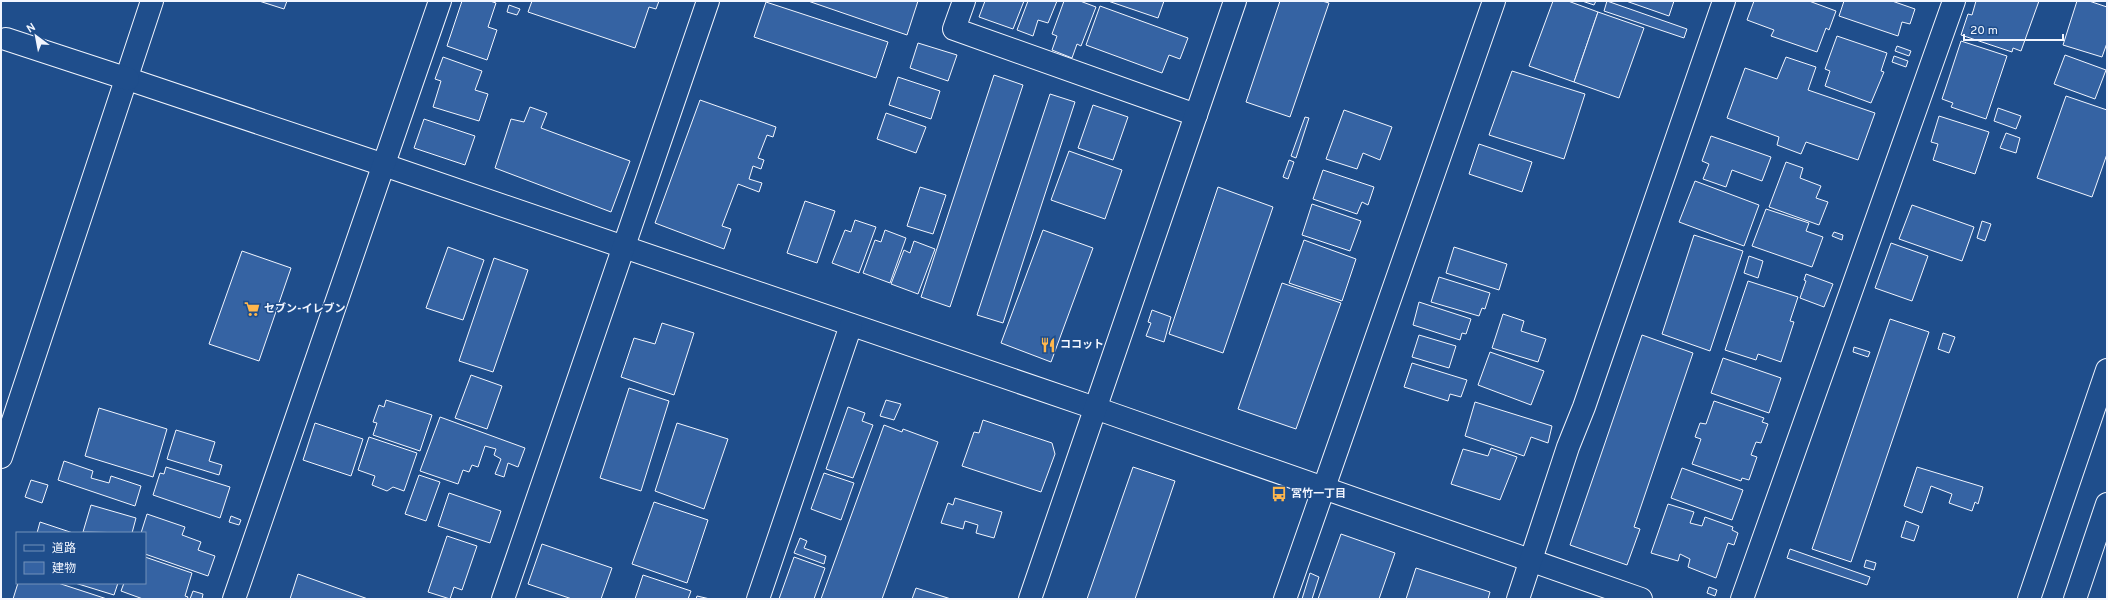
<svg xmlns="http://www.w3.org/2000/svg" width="2108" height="600" viewBox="0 0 2108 600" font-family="Overpass,'Noto Sans JP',sans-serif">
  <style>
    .building { fill: #3563a3; stroke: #f2f6ff }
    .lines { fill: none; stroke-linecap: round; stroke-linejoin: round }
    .street-casing { stroke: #f2f6ff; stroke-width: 24 }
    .secondary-casing { stroke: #f2f6ff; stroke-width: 24 }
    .street { stroke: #1f4e8c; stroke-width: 22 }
    .secondary { stroke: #1f4e8c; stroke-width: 22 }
    .labels { text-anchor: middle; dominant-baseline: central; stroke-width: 3; stroke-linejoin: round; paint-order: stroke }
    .poi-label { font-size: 11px; font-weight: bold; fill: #f2f6ff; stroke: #1f4e8c; text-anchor: start }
  </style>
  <rect width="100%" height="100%" fill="#1f4e8c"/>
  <g class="building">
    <path d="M 259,1 L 287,1 L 284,9 Z"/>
    <path d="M 462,1 L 490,1 L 496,3 L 488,27 L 497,30 L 487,60 L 447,46 Z"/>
    <path d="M 532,1 L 659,1 L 656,9 L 649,7 L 635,48 L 528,12 Z"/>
    <path d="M 808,1 L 918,1 L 907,35 Z"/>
    <path d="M 985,1 L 1024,1 L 1013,29 L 979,17 Z"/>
    <path d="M 1028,1 L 1057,1 L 1048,23 L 1038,20 L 1033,36 L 1017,30 Z"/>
    <path d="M 1064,1 L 1080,1 L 1096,7 L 1081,46 L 1077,44 L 1072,58 L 1052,50 L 1057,36 L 1052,34 Z"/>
    <path d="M 1108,1 L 1164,1 L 1158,18 Z"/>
    <path d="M 1280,1 L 1322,1 L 1329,3 L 1290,117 L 1246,102 Z"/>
    <path d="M 1553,1 L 1568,1 L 1598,12 L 1574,82 L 1529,66 Z"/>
    <path d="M 1582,1 L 1596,1 L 1594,5 Z"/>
    <path d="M 1607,1 L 1687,29 L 1684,38 L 1604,11 Z"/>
    <path d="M 1626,1 L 1674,1 L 1669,16 Z"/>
    <path d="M 1754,1 L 1809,1 L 1836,11 L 1829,30 L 1826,28 L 1817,52 L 1771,36 L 1774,30 L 1747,20 Z"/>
    <path d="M 1844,1 L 1892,1 L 1915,9 L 1910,24 L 1902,22 L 1898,36 L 1839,16 Z"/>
    <path d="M 1976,1 L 2039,1 L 2021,51 L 2013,48 L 2012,52 L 1961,35 L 1968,14 L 1972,15 Z"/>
    <path d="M 2077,1 L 2089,1 L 2107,7 L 2107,43 L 2102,57 L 2063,45 Z"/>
    <path d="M 766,2 L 888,42 L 876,78 L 754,37 Z"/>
    <path d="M 509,5 L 520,9 L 517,15 L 507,12 Z"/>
    <path d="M 1100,6 L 1188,38 L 1180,59 L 1169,55 L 1162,73 L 1086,45 Z"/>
    <path d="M 1598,12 L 1644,28 L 1619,98 L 1574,82 Z"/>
    <path d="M 1837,36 L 1887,53 L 1881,71 L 1884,72 L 1871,103 L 1825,86 L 1830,71 L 1825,69 Z"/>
    <path d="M 1961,41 L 2007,56 L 1986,119 L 1951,107 L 1953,103 L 1942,99 Z"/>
    <path d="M 918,43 L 957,55 L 948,81 L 910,68 Z"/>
    <path d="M 1897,46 L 1911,51 L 1909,56 L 1895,51 Z"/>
    <path d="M 2065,55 L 2106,70 L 2095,99 L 2054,84 Z"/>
    <path d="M 1894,56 L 1908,61 L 1906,67 L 1892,62 Z"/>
    <path d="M 443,57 L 482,71 L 475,90 L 488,94 L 479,121 L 433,107 L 441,81 L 435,79 Z"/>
    <path d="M 1786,57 L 1816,67 L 1808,90 L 1875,113 L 1858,160 L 1806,142 L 1801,154 L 1777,145 L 1779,137 L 1727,118 L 1745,68 L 1777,79 Z"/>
    <path d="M 1512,71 L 1585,94 L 1564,159 L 1489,135 Z"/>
    <path d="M 994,75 L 1023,85 L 950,307 L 921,297 Z"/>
    <path d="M 898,77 L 940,91 L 931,119 L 889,105 Z"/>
    <path d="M 1050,94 L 1075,102 L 1003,323 L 977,315 Z"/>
    <path d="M 2066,96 L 2107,110 L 2107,154 L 2092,197 L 2037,178 Z"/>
    <path d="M 700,100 L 776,127 L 773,137 L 767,135 L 758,158 L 764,160 L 761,169 L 753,166 L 749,179 L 762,183 L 759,192 L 738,184 L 722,226 L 731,229 L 724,249 L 655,223 Z"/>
    <path d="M 1093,105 L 1128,117 L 1113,160 L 1078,148 Z"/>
    <path d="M 530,107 L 547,113 L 541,128 L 630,161 L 611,212 L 495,168 L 511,119 L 524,122 Z"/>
    <path d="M 1998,108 L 2021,116 L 2016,129 L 1994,121 Z"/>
    <path d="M 1344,110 L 1392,127 L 1380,160 L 1363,153 L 1357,169 L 1326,159 Z"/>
    <path d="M 886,113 L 926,127 L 916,153 L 877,139 Z"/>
    <path d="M 1939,116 L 1989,132 L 1975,174 L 1933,160 L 1938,144 L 1931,142 Z"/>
    <path d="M 1305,117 L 1309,118 L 1296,158 L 1291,156 Z"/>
    <path d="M 424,119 L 475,136 L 465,165 L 414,148 Z"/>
    <path d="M 2006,133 L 2020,138 L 2016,153 L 2000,148 Z"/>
    <path d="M 1711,136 L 1771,157 L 1762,181 L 1732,170 L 1726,187 L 1703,179 L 1709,164 L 1702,161 Z"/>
    <path d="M 1479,144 L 1532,162 L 1522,192 L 1469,174 Z"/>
    <path d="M 1069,151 L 1122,170 L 1105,219 L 1051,200 Z"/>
    <path d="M 1289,160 L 1294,162 L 1288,179 L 1283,177 Z"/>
    <path d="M 1786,162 L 1803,168 L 1800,178 L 1821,186 L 1816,198 L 1828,202 L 1819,225 L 1769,207 Z"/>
    <path d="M 1323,170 L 1374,187 L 1368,205 L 1362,202 L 1357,214 L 1313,199 Z"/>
    <path d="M 1695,181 L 1759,205 L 1744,246 L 1679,222 Z"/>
    <path d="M 920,187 L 946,195 L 933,234 L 907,226 Z"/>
    <path d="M 1218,187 L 1273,207 L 1223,353 L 1169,334 Z"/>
    <path d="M 805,201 L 835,211 L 817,263 L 787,253 Z"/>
    <path d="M 1312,204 L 1361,221 L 1350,251 L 1302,235 Z"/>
    <path d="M 1912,205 L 1974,227 L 1962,261 L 1899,239 Z"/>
    <path d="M 1766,209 L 1809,223 L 1806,231 L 1823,237 L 1812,267 L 1752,246 Z"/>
    <path d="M 855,220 L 876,227 L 859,273 L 832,263 L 845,230 L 851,232 Z"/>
    <path d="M 1982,221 L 1991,224 L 1985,241 L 1977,238 Z"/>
    <path d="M 885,230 L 906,238 L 890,283 L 863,273 L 875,240 L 881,242 Z"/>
    <path d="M 1043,230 L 1093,248 L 1051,362 L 1001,343 Z"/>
    <path d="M 1834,232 L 1843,235 L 1842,240 L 1832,236 Z"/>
    <path d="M 1694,235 L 1743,251 L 1710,351 L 1662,334 Z"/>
    <path d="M 1304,240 L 1356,259 L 1342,301 L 1289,283 Z"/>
    <path d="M 914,241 L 935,249 L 918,294 L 891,284 L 904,250 L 910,253 Z"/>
    <path d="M 1891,243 L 1928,256 L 1912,301 L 1875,288 Z"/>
    <path d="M 448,247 L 484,260 L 463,320 L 426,308 Z"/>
    <path d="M 1454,247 L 1507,264 L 1499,290 L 1446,273 Z"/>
    <path d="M 242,251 L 291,268 L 259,361 L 209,344 Z"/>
    <path d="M 1749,256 L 1763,261 L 1758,278 L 1744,273 Z"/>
    <path d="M 494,258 L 528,270 L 493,372 L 459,361 Z"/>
    <path d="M 1806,274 L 1833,284 L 1824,307 L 1800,298 L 1806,281 L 1804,280 Z"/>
    <path d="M 1439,277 L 1490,293 L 1485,309 L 1482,308 L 1479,316 L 1431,302 Z"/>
    <path d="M 1748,281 L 1798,297 L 1790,321 L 1794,322 L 1781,362 L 1758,354 L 1756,360 L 1725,350 Z"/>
    <path d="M 1282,283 L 1341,303 L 1296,429 L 1238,409 Z"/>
    <path d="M 1419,302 L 1471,319 L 1466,334 L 1462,333 L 1460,340 L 1413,325 Z"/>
    <path d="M 1152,310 L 1171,317 L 1164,342 L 1146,336 L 1151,323 L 1148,322 Z"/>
    <path d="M 1503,314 L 1524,321 L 1521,331 L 1546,339 L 1538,362 L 1492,348 Z"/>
    <path d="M 1890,319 L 1929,332 L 1851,562 L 1812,549 Z"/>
    <path d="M 662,323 L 694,333 L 674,395 L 621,377 L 634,338 L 655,344 Z"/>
    <path d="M 1943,333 L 1955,337 L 1949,353 L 1938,349 Z"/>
    <path d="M 1419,335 L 1456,346 L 1449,368 L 1412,357 Z"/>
    <path d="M 1642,335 L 1693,353 L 1634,527 L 1640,529 L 1627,565 L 1570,545 Z"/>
    <path d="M 1854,347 L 1870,352 L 1868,357 L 1853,352 Z"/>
    <path d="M 1490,352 L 1544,371 L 1531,405 L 1478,385 Z"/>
    <path d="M 1723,358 L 1781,378 L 1769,413 L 1711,393 Z"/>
    <path d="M 1412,363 L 1467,380 L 1461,397 L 1450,394 L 1448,401 L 1404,387 Z"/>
    <path d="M 471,375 L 502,386 L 487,429 L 455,418 Z"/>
    <path d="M 629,388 L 669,401 L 641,491 L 600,478 Z"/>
    <path d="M 386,400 L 432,415 L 420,451 L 373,435 L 377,423 L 373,422 L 379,405 L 384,407 Z"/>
    <path d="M 886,400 L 901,404 L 894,420 L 880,416 Z"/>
    <path d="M 1714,401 L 1764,418 L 1762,422 L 1768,424 L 1761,443 L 1756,442 L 1751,455 L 1757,457 L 1749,480 L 1742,478 L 1741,481 L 1692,464 L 1701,439 L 1695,437 L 1700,423 L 1706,424 Z"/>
    <path d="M 1475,402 L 1552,426 L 1548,443 L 1531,437 L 1524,456 L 1465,436 Z"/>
    <path d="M 848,407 L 865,413 L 862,421 L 873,425 L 853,478 L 826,469 Z"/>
    <path d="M 99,408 L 167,429 L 153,477 L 85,456 Z"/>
    <path d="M 440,417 L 525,448 L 518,467 L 508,463 L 504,477 L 495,474 L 501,459 L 494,455 L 496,449 L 485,446 L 478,467 L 472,465 L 469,472 L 463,470 L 458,484 L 420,471 Z"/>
    <path d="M 983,420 L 1052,443 L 1055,454 L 1041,492 L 962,466 L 974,432 L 979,433 Z"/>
    <path d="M 315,423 L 363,439 L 351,476 L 303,460 Z"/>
    <path d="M 677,423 L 728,439 L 704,509 L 655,491 Z"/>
    <path d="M 884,425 L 902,432 L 903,429 L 938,442 L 882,599 L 821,599 Z"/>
    <path d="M 176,430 L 215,442 L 209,461 L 222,465 L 219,475 L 167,459 Z"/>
    <path d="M 369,437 L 417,453 L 404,491 L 393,487 L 387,491 L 372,485 L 375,476 L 358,470 Z"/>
    <path d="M 1491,448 L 1517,457 L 1500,500 L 1451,484 L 1463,449 L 1488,456 Z"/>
    <path d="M 64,461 L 93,471 L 91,478 L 109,483 L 111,476 L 141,486 L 135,506 L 58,480 Z"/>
    <path d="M 166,467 L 230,487 L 220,518 L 153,495 L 160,473 L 164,474 Z"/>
    <path d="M 1133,467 L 1175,481 L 1135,599 L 1087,599 Z"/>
    <path d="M 1917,467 L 1983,487 L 1978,504 L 1975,502 L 1972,511 L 1949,503 L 1952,494 L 1931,486 L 1922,513 L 1904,506 Z"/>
    <path d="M 1682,468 L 1743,490 L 1732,520 L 1671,498 Z"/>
    <path d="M 824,473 L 854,483 L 841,520 L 811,509 Z"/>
    <path d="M 419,475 L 440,482 L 426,521 L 405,514 Z"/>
    <path d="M 31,480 L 48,485 L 42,503 L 25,497 Z"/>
    <path d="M 449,493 L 501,511 L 490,543 L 438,526 Z"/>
    <path d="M 955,498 L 1002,512 L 994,538 L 976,533 L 978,525 L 965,521 L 963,529 L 941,523 L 948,503 L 953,505 Z"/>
    <path d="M 654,502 L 708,520 L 687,583 L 632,564 Z"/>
    <path d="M 1668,504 L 1694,512 L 1690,523 L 1702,526 L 1705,517 L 1733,527 L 1732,530 L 1738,533 L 1734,545 L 1728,543 L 1716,578 L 1688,567 L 1690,559 L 1680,554 L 1678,561 L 1651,553 Z"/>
    <path d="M 91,505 L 136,518 L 132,533 L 83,532 Z"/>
    <path d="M 147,514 L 185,527 L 182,535 L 201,542 L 198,550 L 215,556 L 208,576 L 145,554 L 145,533 L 141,533 Z"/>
    <path d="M 231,516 L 241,520 L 239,525 L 229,522 Z"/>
    <path d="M 1906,521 L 1919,526 L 1914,541 L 1901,537 Z"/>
    <path d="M 40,522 L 73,533 L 37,533 Z"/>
    <path d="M 1341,534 L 1395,553 L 1379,599 L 1318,599 Z"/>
    <path d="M 447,536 L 477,546 L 462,590 L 454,587 L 450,599 L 428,592 Z"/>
    <path d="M 800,538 L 807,541 L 804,548 L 826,556 L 824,564 L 794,553 Z"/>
    <path d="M 542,544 L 612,568 L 601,599 L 572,599 L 528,584 Z"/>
    <path d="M 1790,549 L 1870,577 L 1867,585 L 1787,558 Z"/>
    <path d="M 145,557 L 192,573 L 185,596 L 188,597 L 187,599 L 143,599 L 121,591 L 124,583 L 145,583 Z"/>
    <path d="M 794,557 L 825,568 L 814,599 L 779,599 Z"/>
    <path d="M 1866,560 L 1876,563 L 1874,570 L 1864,567 Z"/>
    <path d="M 1416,568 L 1490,592 L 1488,599 L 1406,599 Z"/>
    <path d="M 1310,573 L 1319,577 L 1312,599 L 1302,599 Z"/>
    <path d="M 298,574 L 368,599 L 290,599 Z"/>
    <path d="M 643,575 L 691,591 L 688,599 L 635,599 Z"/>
    <path d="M 18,583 L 58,583 L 107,599 L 13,599 Z"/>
    <path d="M 75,583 L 118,583 L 114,595 Z"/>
    <path d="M 1709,587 L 1717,590 L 1715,596 L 1707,593 Z"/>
    <path d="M 916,588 L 951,599 L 912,599 Z"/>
    <path d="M 193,591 L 203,594 L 202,599 L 190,599 Z"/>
    <path d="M 697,596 L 710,599 L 696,599 Z"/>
  </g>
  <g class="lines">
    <defs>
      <g id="street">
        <path d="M 964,1 L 954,29 L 1196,115"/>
        <path d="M 128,79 L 384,165 L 1095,408 L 1641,599"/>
        <path d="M 1,457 L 152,1"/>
        <path d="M 234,599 L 440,1"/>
        <path d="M 503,599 L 708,1"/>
        <path d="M 758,599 L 851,325"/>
        <path d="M 1285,599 L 1494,1"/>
        <path d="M 1518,599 L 1568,447 L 1584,407 L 1724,1"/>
        <path d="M 1742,599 L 1954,1"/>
      </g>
      <g id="secondary">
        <path d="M 6,39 L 128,79"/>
        <path d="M 1030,599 L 1235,1"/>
        <path d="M 2029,599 L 2107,370"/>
        <path d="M 2075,599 L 2107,504"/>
      </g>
    </defs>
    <use href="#street" class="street-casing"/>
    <use href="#secondary" class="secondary-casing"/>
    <use href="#street" class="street"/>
    <use href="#secondary" class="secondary"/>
  </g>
  <defs>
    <symbol id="supermarket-bare" viewBox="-9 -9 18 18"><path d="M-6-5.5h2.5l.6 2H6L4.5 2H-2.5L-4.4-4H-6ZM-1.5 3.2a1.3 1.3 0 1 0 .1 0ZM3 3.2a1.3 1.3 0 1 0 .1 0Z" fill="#ffb74d" stroke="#1f4e8c" stroke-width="2.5" paint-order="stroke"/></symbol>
    <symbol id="restaurant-bare" viewBox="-9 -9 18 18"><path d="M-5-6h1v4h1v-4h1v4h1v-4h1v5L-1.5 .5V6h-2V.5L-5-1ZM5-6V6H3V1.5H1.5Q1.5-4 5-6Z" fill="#ffb74d" stroke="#1f4e8c" stroke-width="2.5" paint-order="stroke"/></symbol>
    <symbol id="bus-bare" viewBox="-9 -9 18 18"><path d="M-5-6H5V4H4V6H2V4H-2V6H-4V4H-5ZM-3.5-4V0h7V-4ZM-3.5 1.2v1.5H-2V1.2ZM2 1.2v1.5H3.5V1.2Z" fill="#ffb74d" stroke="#1f4e8c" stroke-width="2.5" paint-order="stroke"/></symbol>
  </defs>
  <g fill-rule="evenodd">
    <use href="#supermarket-bare" x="241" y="298" width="22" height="22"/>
    <use href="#restaurant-bare" x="1037" y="334" width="22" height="22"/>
    <use href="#bus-bare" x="1268" y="483" width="22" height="22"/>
  </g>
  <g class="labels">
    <g class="poi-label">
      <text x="264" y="309">セブン-イレブン</text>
      <text x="1060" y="345">ココット</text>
      <text x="1291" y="494">宮竹一丁目</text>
    </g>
  </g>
  <rect width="2108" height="600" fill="none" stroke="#f2f6ff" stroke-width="4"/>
  <rect x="16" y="532" width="130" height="52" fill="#1f4e8c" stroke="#7391ba"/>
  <rect x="24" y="545" width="20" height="6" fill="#1f4e8c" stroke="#7391ba"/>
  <text x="52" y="552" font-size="12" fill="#f2f6ff">道路</text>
  <rect x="24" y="562" width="20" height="12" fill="#3563a3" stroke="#7391ba"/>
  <text x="52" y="572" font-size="12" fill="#f2f6ff">建物</text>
  <g transform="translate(36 36) rotate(328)" stroke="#1f4e8c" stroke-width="3" paint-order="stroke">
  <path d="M0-3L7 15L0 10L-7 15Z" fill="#f2f6ff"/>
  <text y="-6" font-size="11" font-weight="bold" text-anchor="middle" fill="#f2f6ff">N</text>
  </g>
  <path d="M1964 34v6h99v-6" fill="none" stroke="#f2f6ff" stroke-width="2"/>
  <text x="1970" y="34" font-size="12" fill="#f2f6ff" stroke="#1f4e8c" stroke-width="3" paint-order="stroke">20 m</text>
</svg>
